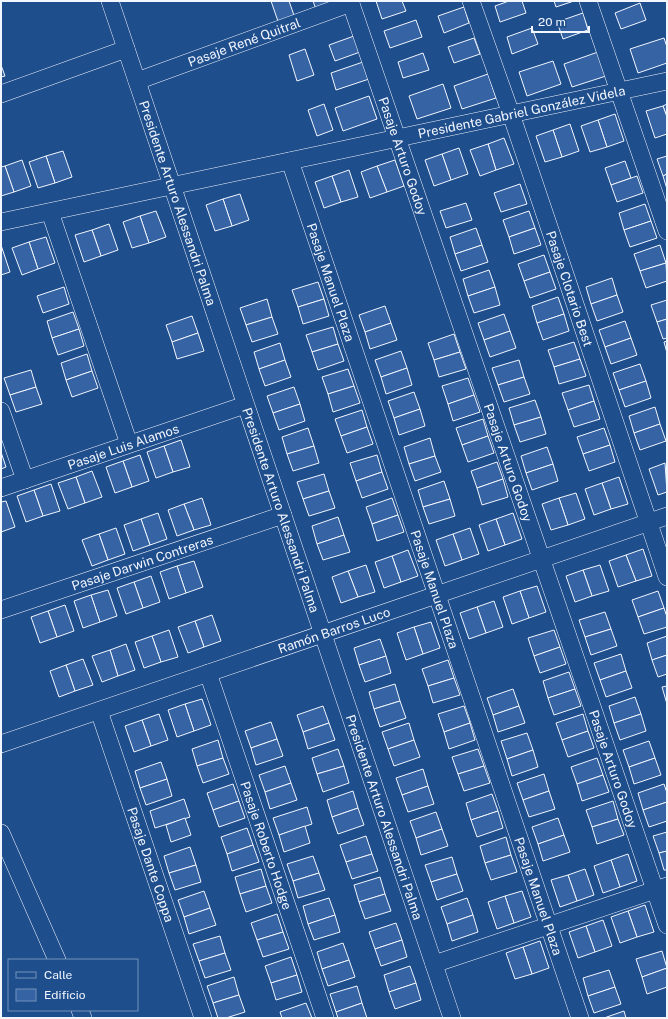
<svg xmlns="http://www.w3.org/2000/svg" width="668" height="1019" viewBox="0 0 668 1019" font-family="'Public Sans',sans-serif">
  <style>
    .building { fill: #3563a3; stroke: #f2f6ff }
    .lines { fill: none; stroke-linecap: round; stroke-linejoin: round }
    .minor-casing { stroke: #f2f6ff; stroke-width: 18 }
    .minor { stroke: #1f4e8c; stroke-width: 17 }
    .labels { text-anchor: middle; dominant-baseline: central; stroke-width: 3; stroke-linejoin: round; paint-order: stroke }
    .street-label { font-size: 13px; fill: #f2f6ff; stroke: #1f4e8c }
  </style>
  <rect width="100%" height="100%" fill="#1f4e8c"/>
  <g class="building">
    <path d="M 271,1 L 289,1 L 296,21 L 280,27 Z"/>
    <path d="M 313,1 L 342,1 L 317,12 Z"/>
    <path d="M 376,1 L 402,1 L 406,11 L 382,19 Z"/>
    <path d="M 509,1 L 522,1 L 526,13 L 500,22 L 495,6 Z"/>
    <path d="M 554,1 L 574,1 L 556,7 Z"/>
    <path d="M 640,3 L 646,20 L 621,29 L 615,13 Z"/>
    <path d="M 464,7 L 469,23 L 444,33 L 438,16 Z"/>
    <path d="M 583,13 L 588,30 L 563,39 L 557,22 Z"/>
    <path d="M 416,20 L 422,37 L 390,48 L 384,31 Z"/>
    <path d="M 532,28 L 538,44 L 512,54 L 507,37 Z"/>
    <path d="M 354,36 L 360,52 L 335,61 L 329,45 Z"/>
    <path d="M 474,38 L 480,54 L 454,63 L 448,47 Z"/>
    <path d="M 664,38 L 667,47 L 667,63 L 638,73 L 630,49 Z"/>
    <path d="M 305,49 L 314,75 L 297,81 L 289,55 Z"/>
    <path d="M 598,52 L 606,76 L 572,87 L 564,64 Z"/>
    <path d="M 423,53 L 429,70 L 403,78 L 398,62 Z"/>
    <path d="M 553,61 L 561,84 L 527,96 L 519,72 Z"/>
    <path d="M 363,62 L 369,79 L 336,90 L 331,73 Z"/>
    <path d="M 1,65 L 5,76 L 1,77 Z"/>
    <path d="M 488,74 L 496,98 L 462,109 L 454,86 Z"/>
    <path d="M 443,84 L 451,108 L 417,119 L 409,96 Z"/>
    <path d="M 369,96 L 377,119 L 343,131 L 335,108 Z"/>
    <path d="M 324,104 L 333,130 L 317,136 L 308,110 Z"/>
    <path d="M 667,104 L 667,117 L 663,106 Z"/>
    <path d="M 663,106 L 667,117 L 667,134 L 655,138 L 646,111 Z"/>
    <path d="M 615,114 L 624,141 L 607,147 L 598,120 Z"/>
    <path d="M 598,120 L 607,147 L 590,152 L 581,126 Z"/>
    <path d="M 570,124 L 579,151 L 562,157 L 553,130 Z"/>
    <path d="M 553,130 L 562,157 L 545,162 L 536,136 Z"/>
    <path d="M 504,138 L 514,164 L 496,170 L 488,144 Z"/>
    <path d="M 488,144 L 496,170 L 480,176 L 470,150 Z"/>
    <path d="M 459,148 L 468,174 L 451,180 L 442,154 Z"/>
    <path d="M 63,151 L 72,177 L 55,183 L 46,156 Z"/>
    <path d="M 442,154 L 451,180 L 434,186 L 425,160 Z"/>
    <path d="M 46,156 L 55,183 L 38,188 L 29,162 Z"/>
    <path d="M 667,156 L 667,174 L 663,176 L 657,159 Z"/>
    <path d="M 22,160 L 31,186 L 14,192 L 5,166 Z"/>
    <path d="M 395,160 L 404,186 L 387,192 L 377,166 Z"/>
    <path d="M 625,161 L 631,178 L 611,185 L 605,168 Z"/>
    <path d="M 5,166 L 14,192 L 1,196 L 1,167 Z"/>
    <path d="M 377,166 L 387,192 L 370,198 L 361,172 Z"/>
    <path d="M 349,170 L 358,197 L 341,202 L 332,176 Z"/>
    <path d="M 667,174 L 667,189 L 663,176 Z"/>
    <path d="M 332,176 L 341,202 L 324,208 L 315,182 Z"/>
    <path d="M 637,176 L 643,193 L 617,202 L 611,185 Z"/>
    <path d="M 520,184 L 527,204 L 501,212 L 494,193 Z"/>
    <path d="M 240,194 L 249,220 L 232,226 L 223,199 Z"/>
    <path d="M 223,199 L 232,226 L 215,231 L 206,205 Z"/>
    <path d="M 466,203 L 472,220 L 446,228 L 440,211 Z"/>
    <path d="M 645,204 L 651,221 L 624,230 L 619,213 Z"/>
    <path d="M 156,211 L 166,237 L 149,243 L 140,216 Z"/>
    <path d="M 529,211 L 535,228 L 509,237 L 503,220 Z"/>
    <path d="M 140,216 L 149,243 L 132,248 L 123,222 Z"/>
    <path d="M 651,221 L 657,238 L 630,247 L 624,230 Z"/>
    <path d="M 109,224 L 118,250 L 101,256 L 92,230 Z"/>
    <path d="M 476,228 L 482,245 L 455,254 L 450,237 Z"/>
    <path d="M 535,228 L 541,245 L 514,254 L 509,237 Z"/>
    <path d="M 92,230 L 101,256 L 84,262 L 75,235 Z"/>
    <path d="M 46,237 L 55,263 L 38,269 L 29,242 Z"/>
    <path d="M 29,242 L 38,269 L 22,275 L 12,248 Z"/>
    <path d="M 1,245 L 10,272 L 1,275 Z"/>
    <path d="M 482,245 L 488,262 L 461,271 L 455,254 Z"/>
    <path d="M 660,245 L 666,263 L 640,271 L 634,254 Z"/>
    <path d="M 544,255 L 550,272 L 524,281 L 518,264 Z"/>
    <path d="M 666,263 L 667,281 L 646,288 L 640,271 Z"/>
    <path d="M 489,270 L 495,287 L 468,296 L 463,279 Z"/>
    <path d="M 550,272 L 556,289 L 530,298 L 524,281 Z"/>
    <path d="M 612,278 L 617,295 L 591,304 L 586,287 Z"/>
    <path d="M 318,282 L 324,299 L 298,307 L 292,290 Z"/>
    <path d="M 64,287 L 69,304 L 43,313 L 37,296 Z"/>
    <path d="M 495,287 L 500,305 L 474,313 L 468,296 Z"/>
    <path d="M 617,295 L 623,312 L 597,321 L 591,304 Z"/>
    <path d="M 558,297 L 564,314 L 537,323 L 532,306 Z"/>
    <path d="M 267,299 L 272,317 L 246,325 L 240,308 Z"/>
    <path d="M 324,299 L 329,316 L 303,324 L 298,307 Z"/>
    <path d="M 667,300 L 667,319 L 657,322 L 651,305 Z"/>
    <path d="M 385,306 L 391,323 L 365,332 L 359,315 Z"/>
    <path d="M 73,312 L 79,329 L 52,338 L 47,321 Z"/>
    <path d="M 504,314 L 510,331 L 484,340 L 478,323 Z"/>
    <path d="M 564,314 L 569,331 L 543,340 L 537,323 Z"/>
    <path d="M 192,316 L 198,333 L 172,342 L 166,325 Z"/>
    <path d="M 272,317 L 278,334 L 252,342 L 246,325 Z"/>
    <path d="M 667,319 L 667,338 L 663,339 L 657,322 Z"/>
    <path d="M 625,321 L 631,338 L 605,347 L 599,330 Z"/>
    <path d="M 391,323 L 397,340 L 370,349 L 365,332 Z"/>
    <path d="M 333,327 L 338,344 L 312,352 L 306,335 Z"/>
    <path d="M 79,329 L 84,346 L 58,355 L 52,338 Z"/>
    <path d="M 510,331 L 516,348 L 490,357 L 484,340 Z"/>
    <path d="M 198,333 L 204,351 L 177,359 L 172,342 Z"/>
    <path d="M 454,334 L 460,352 L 434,360 L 428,343 Z"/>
    <path d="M 631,338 L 637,355 L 611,364 L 605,347 Z"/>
    <path d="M 667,341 L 667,353 L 664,342 Z"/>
    <path d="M 574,342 L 580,359 L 554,367 L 548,350 Z"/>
    <path d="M 280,343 L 285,360 L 259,369 L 254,352 Z"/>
    <path d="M 338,344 L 344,361 L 318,370 L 312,352 Z"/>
    <path d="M 401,351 L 407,368 L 381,377 L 375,360 Z"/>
    <path d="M 460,352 L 466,369 L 439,377 L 434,360 Z"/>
    <path d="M 87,354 L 92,371 L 66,380 L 61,363 Z"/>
    <path d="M 580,359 L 586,376 L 559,384 L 554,367 Z"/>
    <path d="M 285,360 L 291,377 L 265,386 L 259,369 Z"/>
    <path d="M 519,360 L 524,377 L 498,385 L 492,368 Z"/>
    <path d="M 640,364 L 646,381 L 619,390 L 613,373 Z"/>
    <path d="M 407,368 L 412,385 L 386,394 L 381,377 Z"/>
    <path d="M 348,369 L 354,386 L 328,394 L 322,377 Z"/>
    <path d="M 31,370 L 36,387 L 10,395 L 4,378 Z"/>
    <path d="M 92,371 L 98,388 L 72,397 L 66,380 Z"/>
    <path d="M 524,377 L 530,394 L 504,402 L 498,385 Z"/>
    <path d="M 468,378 L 474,395 L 448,404 L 442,386 Z"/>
    <path d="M 646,381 L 651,398 L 625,407 L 619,390 Z"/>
    <path d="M 589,385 L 594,401 L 568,410 L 562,393 Z"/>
    <path d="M 354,386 L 360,403 L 333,412 L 328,394 Z"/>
    <path d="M 36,387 L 42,404 L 16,412 L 10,395 Z"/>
    <path d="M 294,387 L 300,404 L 273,413 L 267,396 Z"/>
    <path d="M 414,392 L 420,409 L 394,418 L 388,401 Z"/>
    <path d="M 474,395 L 480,412 L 453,421 L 448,404 Z"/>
    <path d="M 535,400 L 541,417 L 514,425 L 509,408 Z"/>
    <path d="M 594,401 L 600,419 L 574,427 L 568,410 Z"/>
    <path d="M 300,404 L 305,421 L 279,430 L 273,413 Z"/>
    <path d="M 655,407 L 660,424 L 634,433 L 629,416 Z"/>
    <path d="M 420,409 L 425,426 L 399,435 L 394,418 Z"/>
    <path d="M 362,410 L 367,427 L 341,436 L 335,419 Z"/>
    <path d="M 541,417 L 546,434 L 520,442 L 514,425 Z"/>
    <path d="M 483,419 L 488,436 L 462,445 L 456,428 Z"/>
    <path d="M 660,424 L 666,441 L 640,450 L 634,433 Z"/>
    <path d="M 367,427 L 373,444 L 347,453 L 341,436 Z"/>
    <path d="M 308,428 L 314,446 L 287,454 L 282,437 Z"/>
    <path d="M 604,428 L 610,445 L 583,454 L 577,437 Z"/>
    <path d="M 488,436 L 494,453 L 468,462 L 462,445 Z"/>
    <path d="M 430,438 L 435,456 L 409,464 L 404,447 Z"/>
    <path d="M 181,440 L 190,467 L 173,472 L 164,446 Z"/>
    <path d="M 610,445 L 615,462 L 589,471 L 583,454 Z"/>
    <path d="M 164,446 L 173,472 L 156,478 L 147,452 Z"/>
    <path d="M 314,446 L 319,463 L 293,471 L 287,454 Z"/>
    <path d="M 547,447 L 553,464 L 526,473 L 521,456 Z"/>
    <path d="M 1,452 L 6,467 L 1,469 Z"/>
    <path d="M 140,455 L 149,481 L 132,487 L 123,461 Z"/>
    <path d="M 377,455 L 382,472 L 356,481 L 350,463 Z"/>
    <path d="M 435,456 L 441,472 L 415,481 L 409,464 Z"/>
    <path d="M 123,461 L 132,487 L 115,493 L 106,467 Z"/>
    <path d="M 497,462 L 503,479 L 477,488 L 471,471 Z"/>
    <path d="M 665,463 L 667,492 L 658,495 L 649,469 Z"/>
    <path d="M 553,464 L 558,481 L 532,490 L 526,473 Z"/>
    <path d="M 92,471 L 102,497 L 85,503 L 76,477 Z"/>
    <path d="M 382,472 L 388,489 L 362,498 L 356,481 Z"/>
    <path d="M 324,474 L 329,491 L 303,499 L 297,482 Z"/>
    <path d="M 76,477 L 85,503 L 68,509 L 58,483 Z"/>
    <path d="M 619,477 L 628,504 L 611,509 L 602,483 Z"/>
    <path d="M 503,479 L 508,497 L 482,505 L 477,488 Z"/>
    <path d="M 444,481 L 450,499 L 423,507 L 418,490 Z"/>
    <path d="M 602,483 L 611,509 L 594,515 L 585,489 Z"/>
    <path d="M 51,484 L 60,511 L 43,516 L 34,490 Z"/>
    <path d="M 34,490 L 43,516 L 26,522 L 17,496 Z"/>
    <path d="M 329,491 L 335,508 L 309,516 L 303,499 Z"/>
    <path d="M 576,493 L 585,519 L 568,525 L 559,498 Z"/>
    <path d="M 202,498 L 211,525 L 194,530 L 184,504 Z"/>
    <path d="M 392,498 L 398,515 L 372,524 L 366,507 Z"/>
    <path d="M 559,498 L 568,525 L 551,530 L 542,504 Z"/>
    <path d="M 450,499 L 455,516 L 429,524 L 423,507 Z"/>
    <path d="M 6,501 L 15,527 L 1,532 L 1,502 Z"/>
    <path d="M 184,504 L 194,530 L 177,536 L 168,510 Z"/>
    <path d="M 158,513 L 167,539 L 150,545 L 141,519 Z"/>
    <path d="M 513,513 L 522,539 L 505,545 L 496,519 Z"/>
    <path d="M 398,515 L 404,532 L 377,541 L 372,524 Z"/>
    <path d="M 338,517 L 344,535 L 317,544 L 312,526 Z"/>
    <path d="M 141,519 L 150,545 L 133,551 L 124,525 Z"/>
    <path d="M 496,519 L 505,545 L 488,551 L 479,525 Z"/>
    <path d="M 116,528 L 125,554 L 108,560 L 99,534 Z"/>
    <path d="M 470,528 L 479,554 L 462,560 L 453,534 Z"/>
    <path d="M 99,534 L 108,560 L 92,566 L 82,540 Z"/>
    <path d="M 453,534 L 462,560 L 445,566 L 436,540 Z"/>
    <path d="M 344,535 L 350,552 L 323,560 L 317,544 Z"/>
    <path d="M 643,549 L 652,576 L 636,581 L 626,555 Z"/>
    <path d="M 408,550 L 418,576 L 401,582 L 392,556 Z"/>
    <path d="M 626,555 L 636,581 L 618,587 L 609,561 Z"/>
    <path d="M 392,556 L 401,582 L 384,588 L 375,562 Z"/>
    <path d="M 194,561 L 203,587 L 186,593 L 177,566 Z"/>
    <path d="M 366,565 L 375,592 L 358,597 L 348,571 Z"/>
    <path d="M 600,565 L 609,591 L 592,596 L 583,570 Z"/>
    <path d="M 177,566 L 186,593 L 169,599 L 160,572 Z"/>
    <path d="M 583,570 L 592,596 L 575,602 L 566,576 Z"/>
    <path d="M 348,571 L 358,597 L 341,603 L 332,577 Z"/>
    <path d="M 151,576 L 160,602 L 143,608 L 134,582 Z"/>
    <path d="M 134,582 L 143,608 L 126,614 L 117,588 Z"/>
    <path d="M 537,586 L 546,612 L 529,618 L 520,591 Z"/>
    <path d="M 108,590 L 117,616 L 100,622 L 91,595 Z"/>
    <path d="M 520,591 L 529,618 L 512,624 L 503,597 Z"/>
    <path d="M 658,591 L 664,608 L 638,617 L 632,600 Z"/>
    <path d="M 91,595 L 100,622 L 83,628 L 74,601 Z"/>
    <path d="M 494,601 L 503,627 L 486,633 L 477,607 Z"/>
    <path d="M 65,605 L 74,631 L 57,637 L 48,611 Z"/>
    <path d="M 477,607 L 486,633 L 469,639 L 460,613 Z"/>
    <path d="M 664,608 L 667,617 L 667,627 L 644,634 L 638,617 Z"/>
    <path d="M 48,611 L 57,637 L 40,643 L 31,617 Z"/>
    <path d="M 605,612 L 611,629 L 585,637 L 579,620 Z"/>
    <path d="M 212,615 L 221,641 L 204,647 L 195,621 Z"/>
    <path d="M 195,621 L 204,647 L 188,653 L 178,627 Z"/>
    <path d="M 431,622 L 440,648 L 423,654 L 414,627 Z"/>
    <path d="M 414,627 L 423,654 L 406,660 L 397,633 Z"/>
    <path d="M 611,629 L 617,646 L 591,655 L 585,637 Z"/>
    <path d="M 169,630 L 178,657 L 161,662 L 152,636 Z"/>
    <path d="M 554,630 L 560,647 L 534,656 L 528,638 Z"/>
    <path d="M 152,636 L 161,662 L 144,668 L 135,642 Z"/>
    <path d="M 667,636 L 667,655 L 652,660 L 647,643 Z"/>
    <path d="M 380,639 L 386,656 L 359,665 L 354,648 Z"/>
    <path d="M 126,644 L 135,670 L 118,676 L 110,650 Z"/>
    <path d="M 560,647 L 566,664 L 540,673 L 534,656 Z"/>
    <path d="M 110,650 L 118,676 L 102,682 L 92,656 Z"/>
    <path d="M 621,654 L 626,671 L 600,680 L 594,663 Z"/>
    <path d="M 667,655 L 667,674 L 658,677 L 652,660 Z"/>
    <path d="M 386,656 L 391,673 L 365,682 L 359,665 Z"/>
    <path d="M 83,659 L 93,685 L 75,691 L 66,665 Z"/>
    <path d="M 448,660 L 454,678 L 428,686 L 422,669 Z"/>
    <path d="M 66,665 L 75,691 L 59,697 L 50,671 Z"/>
    <path d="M 626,671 L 632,688 L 606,697 L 600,680 Z"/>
    <path d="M 569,672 L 575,689 L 548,698 L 543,681 Z"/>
    <path d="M 454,678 L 460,695 L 433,703 L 428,686 Z"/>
    <path d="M 395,684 L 400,701 L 374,709 L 369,692 Z"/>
    <path d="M 667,686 L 667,704 L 662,687 Z"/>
    <path d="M 513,689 L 519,706 L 493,715 L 487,698 Z"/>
    <path d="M 575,689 L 581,706 L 554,715 L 548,698 Z"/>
    <path d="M 635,697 L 641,714 L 614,723 L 609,706 Z"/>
    <path d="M 202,699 L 211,725 L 194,731 L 185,704 Z"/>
    <path d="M 400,701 L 406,718 L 380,727 L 374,709 Z"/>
    <path d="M 185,704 L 194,731 L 177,737 L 168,710 Z"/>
    <path d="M 323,706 L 329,723 L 303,732 L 297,715 Z"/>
    <path d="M 464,706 L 470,723 L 444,732 L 438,714 Z"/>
    <path d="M 519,706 L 525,723 L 498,732 L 493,715 Z"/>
    <path d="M 159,714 L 168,740 L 151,746 L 142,720 Z"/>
    <path d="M 583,714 L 588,731 L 562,740 L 556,723 Z"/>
    <path d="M 641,714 L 646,731 L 620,740 L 614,723 Z"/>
    <path d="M 142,720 L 151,746 L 134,752 L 125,726 Z"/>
    <path d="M 271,722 L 277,739 L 251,748 L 245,731 Z"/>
    <path d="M 329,723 L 335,740 L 308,749 L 303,732 Z"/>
    <path d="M 409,723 L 414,740 L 388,749 L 382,732 Z"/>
    <path d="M 470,723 L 475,740 L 449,749 L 444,732 Z"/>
    <path d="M 588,731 L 594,748 L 568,757 L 562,740 Z"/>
    <path d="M 527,733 L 533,750 L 507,759 L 501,741 Z"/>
    <path d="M 277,739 L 283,756 L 256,765 L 251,748 Z"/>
    <path d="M 218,740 L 223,758 L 197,766 L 192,749 Z"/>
    <path d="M 414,740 L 420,757 L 394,766 L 388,749 Z"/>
    <path d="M 649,741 L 655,758 L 629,767 L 623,750 Z"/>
    <path d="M 338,749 L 344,766 L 317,774 L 312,758 Z"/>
    <path d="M 478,749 L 484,766 L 458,774 L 452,757 Z"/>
    <path d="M 533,750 L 538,767 L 512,776 L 507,759 Z"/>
    <path d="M 223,758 L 229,774 L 203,783 L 197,766 Z"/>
    <path d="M 597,758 L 603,775 L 577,784 L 571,767 Z"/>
    <path d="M 655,758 L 661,775 L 634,784 L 629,767 Z"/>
    <path d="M 161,762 L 167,779 L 140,788 L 135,771 Z"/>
    <path d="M 285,766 L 291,783 L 265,792 L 259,775 Z"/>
    <path d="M 344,766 L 349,783 L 323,792 L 317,774 Z"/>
    <path d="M 484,766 L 490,783 L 464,791 L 458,774 Z"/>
    <path d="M 423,769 L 428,786 L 402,795 L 396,778 Z"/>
    <path d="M 544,774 L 549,791 L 523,800 L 517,783 Z"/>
    <path d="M 603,775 L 609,792 L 582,801 L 577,784 Z"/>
    <path d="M 167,779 L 172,796 L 146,805 L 140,788 Z"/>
    <path d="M 291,783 L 297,800 L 270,809 L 265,792 Z"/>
    <path d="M 233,784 L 239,801 L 213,810 L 207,793 Z"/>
    <path d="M 664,784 L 667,793 L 667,802 L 643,810 L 638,793 Z"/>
    <path d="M 428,786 L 434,804 L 408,812 L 402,795 Z"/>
    <path d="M 353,791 L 358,808 L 332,817 L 327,800 Z"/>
    <path d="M 549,791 L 555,809 L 529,817 L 523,800 Z"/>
    <path d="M 492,794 L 498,811 L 471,820 L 466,803 Z"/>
    <path d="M 184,799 L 190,817 L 155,828 L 150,811 Z"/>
    <path d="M 239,801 L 245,818 L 219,827 L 213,810 Z"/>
    <path d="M 613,801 L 618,819 L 592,827 L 586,810 Z"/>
    <path d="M 667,802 L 667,821 L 649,827 L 643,810 Z"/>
    <path d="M 307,807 L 312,824 L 279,835 L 273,818 Z"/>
    <path d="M 358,808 L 364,825 L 338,834 L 332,817 Z"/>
    <path d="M 498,811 L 503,828 L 477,837 L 471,820 Z"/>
    <path d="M 436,812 L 442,829 L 416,838 L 410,821 Z"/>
    <path d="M 185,818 L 191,835 L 171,842 L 166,825 Z"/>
    <path d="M 558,818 L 564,835 L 538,844 L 532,827 Z"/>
    <path d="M 618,819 L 624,835 L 597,844 L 592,827 Z"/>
    <path d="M 305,826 L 310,843 L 284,852 L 279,835 Z"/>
    <path d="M 247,828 L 253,845 L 227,854 L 221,837 Z"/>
    <path d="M 442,829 L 448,846 L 421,855 L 416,838 Z"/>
    <path d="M 667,832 L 667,851 L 659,853 L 653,836 Z"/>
    <path d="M 564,835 L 570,852 L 543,861 L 538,844 Z"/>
    <path d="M 366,836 L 372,854 L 346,862 L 340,845 Z"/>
    <path d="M 506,837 L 511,855 L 485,863 L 480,846 Z"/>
    <path d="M 253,845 L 259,862 L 232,871 L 227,854 Z"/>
    <path d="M 190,847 L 196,865 L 169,873 L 164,856 Z"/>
    <path d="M 667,851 L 667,870 L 664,870 L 659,853 Z"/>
    <path d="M 372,854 L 378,871 L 352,879 L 346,862 Z"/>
    <path d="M 628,854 L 637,881 L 620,887 L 611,860 Z"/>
    <path d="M 511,855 L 517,872 L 491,880 L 485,863 Z"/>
    <path d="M 313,856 L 319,873 L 293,881 L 287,864 Z"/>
    <path d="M 452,857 L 457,874 L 431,882 L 425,865 Z"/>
    <path d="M 611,860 L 620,887 L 603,893 L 594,866 Z"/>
    <path d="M 196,865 L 201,882 L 175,890 L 169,873 Z"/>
    <path d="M 261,869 L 266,886 L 240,894 L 235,877 Z"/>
    <path d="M 585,869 L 594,895 L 577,901 L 568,875 Z"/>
    <path d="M 319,873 L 325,890 L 298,898 L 293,881 Z"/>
    <path d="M 457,874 L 463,891 L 437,900 L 431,882 Z"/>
    <path d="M 568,875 L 577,901 L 560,907 L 551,880 Z"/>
    <path d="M 380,877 L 385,894 L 359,902 L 354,885 Z"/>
    <path d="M 266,886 L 272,903 L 246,912 L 240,894 Z"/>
    <path d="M 204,891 L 210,908 L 184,917 L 178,900 Z"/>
    <path d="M 522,891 L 531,917 L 514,923 L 505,896 Z"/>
    <path d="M 385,894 L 391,911 L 365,919 L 359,902 Z"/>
    <path d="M 505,896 L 514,923 L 497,929 L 488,902 Z"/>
    <path d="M 329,898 L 335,915 L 308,924 L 303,906 Z"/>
    <path d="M 467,898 L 473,915 L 447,924 L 441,907 Z"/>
    <path d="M 645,905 L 654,932 L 637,937 L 628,911 Z"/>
    <path d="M 210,908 L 216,925 L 189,934 L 184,917 Z"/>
    <path d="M 628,911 L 637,937 L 620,943 L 611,917 Z"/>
    <path d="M 277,914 L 283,932 L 257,940 L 251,923 Z"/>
    <path d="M 335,915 L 340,932 L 314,940 L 308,924 Z"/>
    <path d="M 473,915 L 478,932 L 452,941 L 447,924 Z"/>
    <path d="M 603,920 L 612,946 L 595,952 L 586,926 Z"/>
    <path d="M 396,923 L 402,940 L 375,949 L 369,932 Z"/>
    <path d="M 586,926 L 595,952 L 578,958 L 569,932 Z"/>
    <path d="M 283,932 L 289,949 L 263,957 L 257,940 Z"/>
    <path d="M 220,936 L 225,953 L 199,961 L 193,944 Z"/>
    <path d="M 402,940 L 407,957 L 381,966 L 375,949 Z"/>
    <path d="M 540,941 L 549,968 L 532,974 L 523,947 Z"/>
    <path d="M 343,943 L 349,960 L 322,969 L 317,952 Z"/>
    <path d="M 523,947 L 532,974 L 515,979 L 506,953 Z"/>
    <path d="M 662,951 L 667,968 L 642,977 L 636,959 Z"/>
    <path d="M 225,953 L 231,970 L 205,978 L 199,961 Z"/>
    <path d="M 291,957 L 297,975 L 271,983 L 265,966 Z"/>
    <path d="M 349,960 L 355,977 L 328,986 L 322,969 Z"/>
    <path d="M 410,966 L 416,983 L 389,992 L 384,975 Z"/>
    <path d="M 667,968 L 667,987 L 647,994 L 642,977 Z"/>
    <path d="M 609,970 L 615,987 L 588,996 L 583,978 Z"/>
    <path d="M 297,975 L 302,992 L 276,1000 L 271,983 Z"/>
    <path d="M 234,977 L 239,995 L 213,1003 L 207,986 Z"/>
    <path d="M 416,983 L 421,1000 L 395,1009 L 389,992 Z"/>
    <path d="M 357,986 L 362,1003 L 336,1012 L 330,994 Z"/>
    <path d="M 615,987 L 621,1004 L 594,1013 L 588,996 Z"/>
    <path d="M 239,995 L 245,1012 L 226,1018 L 218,1018 L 213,1003 Z"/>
    <path d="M 306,1003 L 312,1018 L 282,1018 L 280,1012 Z"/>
    <path d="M 362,1003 L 367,1018 L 338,1018 L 336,1012 Z"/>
    <path d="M 624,1011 L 626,1018 L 604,1018 Z"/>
  </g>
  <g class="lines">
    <defs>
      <g id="minor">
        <path id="s1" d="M 110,1 L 452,1018"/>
        <path id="s2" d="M 350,1 L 667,925"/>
        <path id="s3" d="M 471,1 L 511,114 L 667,577"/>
        <path d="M 588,1 L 667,231"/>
        <path id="s4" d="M 137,81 L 351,3"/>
        <path d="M 1,94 L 126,49"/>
        <path id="s5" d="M 290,161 L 580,1018"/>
        <path d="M 50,212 L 129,444"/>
        <path id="s6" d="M 1,222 L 667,81"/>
        <path d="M 1,411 L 25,480"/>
        <path id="s7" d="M 1,488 L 245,405"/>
        <path id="s8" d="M 1,610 L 283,515"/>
        <path id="s9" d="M 208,673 L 325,1018"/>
        <path id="s10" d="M 99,711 L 203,1018"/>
        <path id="s11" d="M 1,744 L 667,516"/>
        <path d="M 1,833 L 57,960"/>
        <path d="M 434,964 L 667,886"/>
        <path d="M 80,1010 L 83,1018"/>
      </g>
    </defs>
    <use href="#minor" class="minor-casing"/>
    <use href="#minor" class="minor"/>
  </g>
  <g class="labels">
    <g class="street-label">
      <text stroke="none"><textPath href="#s4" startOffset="114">Pasaje René Quitral</textPath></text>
      <text stroke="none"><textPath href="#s6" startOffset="532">Presidente Gabriel González Videla</textPath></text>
      <text stroke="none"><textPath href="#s2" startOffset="164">Pasaje Arturo Godoy</textPath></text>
      <text stroke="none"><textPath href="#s1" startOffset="213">Presidente Arturo Alessandri Palma</textPath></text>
      <text stroke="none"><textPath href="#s5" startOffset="128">Pasaje Manuel Plaza</textPath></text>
      <text stroke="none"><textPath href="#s3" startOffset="304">Pasaje Clotario Best</textPath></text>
      <text stroke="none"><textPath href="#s7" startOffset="129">Pasaje Luis Alamos</textPath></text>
      <text stroke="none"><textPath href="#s2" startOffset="488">Pasaje Arturo Godoy</textPath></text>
      <text stroke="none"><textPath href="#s1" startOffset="537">Presidente Arturo Alessandri Palma</textPath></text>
      <text stroke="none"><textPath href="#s8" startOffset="149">Pasaje Darwin Contreras</textPath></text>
      <text stroke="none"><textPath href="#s5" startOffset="452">Pasaje Manuel Plaza</textPath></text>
      <text stroke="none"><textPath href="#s11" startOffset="352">Ramón Barros Luco</textPath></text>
      <text stroke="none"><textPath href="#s2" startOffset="812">Pasaje Arturo Godoy</textPath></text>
      <text stroke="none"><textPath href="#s1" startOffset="861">Presidente Arturo Alessandri Palma</textPath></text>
      <text stroke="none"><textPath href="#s9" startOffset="182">Pasaje Roberto Hodge</textPath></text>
      <text stroke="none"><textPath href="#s10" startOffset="162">Pasaje Dante Coppa</textPath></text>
      <text stroke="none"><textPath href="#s5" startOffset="776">Pasaje Manuel Plaza</textPath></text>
    </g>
  </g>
  <rect width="668" height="1019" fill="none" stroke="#f2f6ff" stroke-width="4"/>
  <rect x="8" y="959" width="130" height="52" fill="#1f4e8c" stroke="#7391ba"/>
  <rect x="16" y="972" width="20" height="6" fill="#1f4e8c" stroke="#7391ba"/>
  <text x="44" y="979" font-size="12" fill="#f2f6ff">Calle</text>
  <rect x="16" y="989" width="20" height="12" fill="#3563a3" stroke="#7391ba"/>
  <text x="44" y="999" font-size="12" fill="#f2f6ff">Edificio</text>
  <path d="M532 26v6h57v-6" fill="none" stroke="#f2f6ff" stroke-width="2"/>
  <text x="538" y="26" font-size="12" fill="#f2f6ff" stroke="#1f4e8c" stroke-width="3" paint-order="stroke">20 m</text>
</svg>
